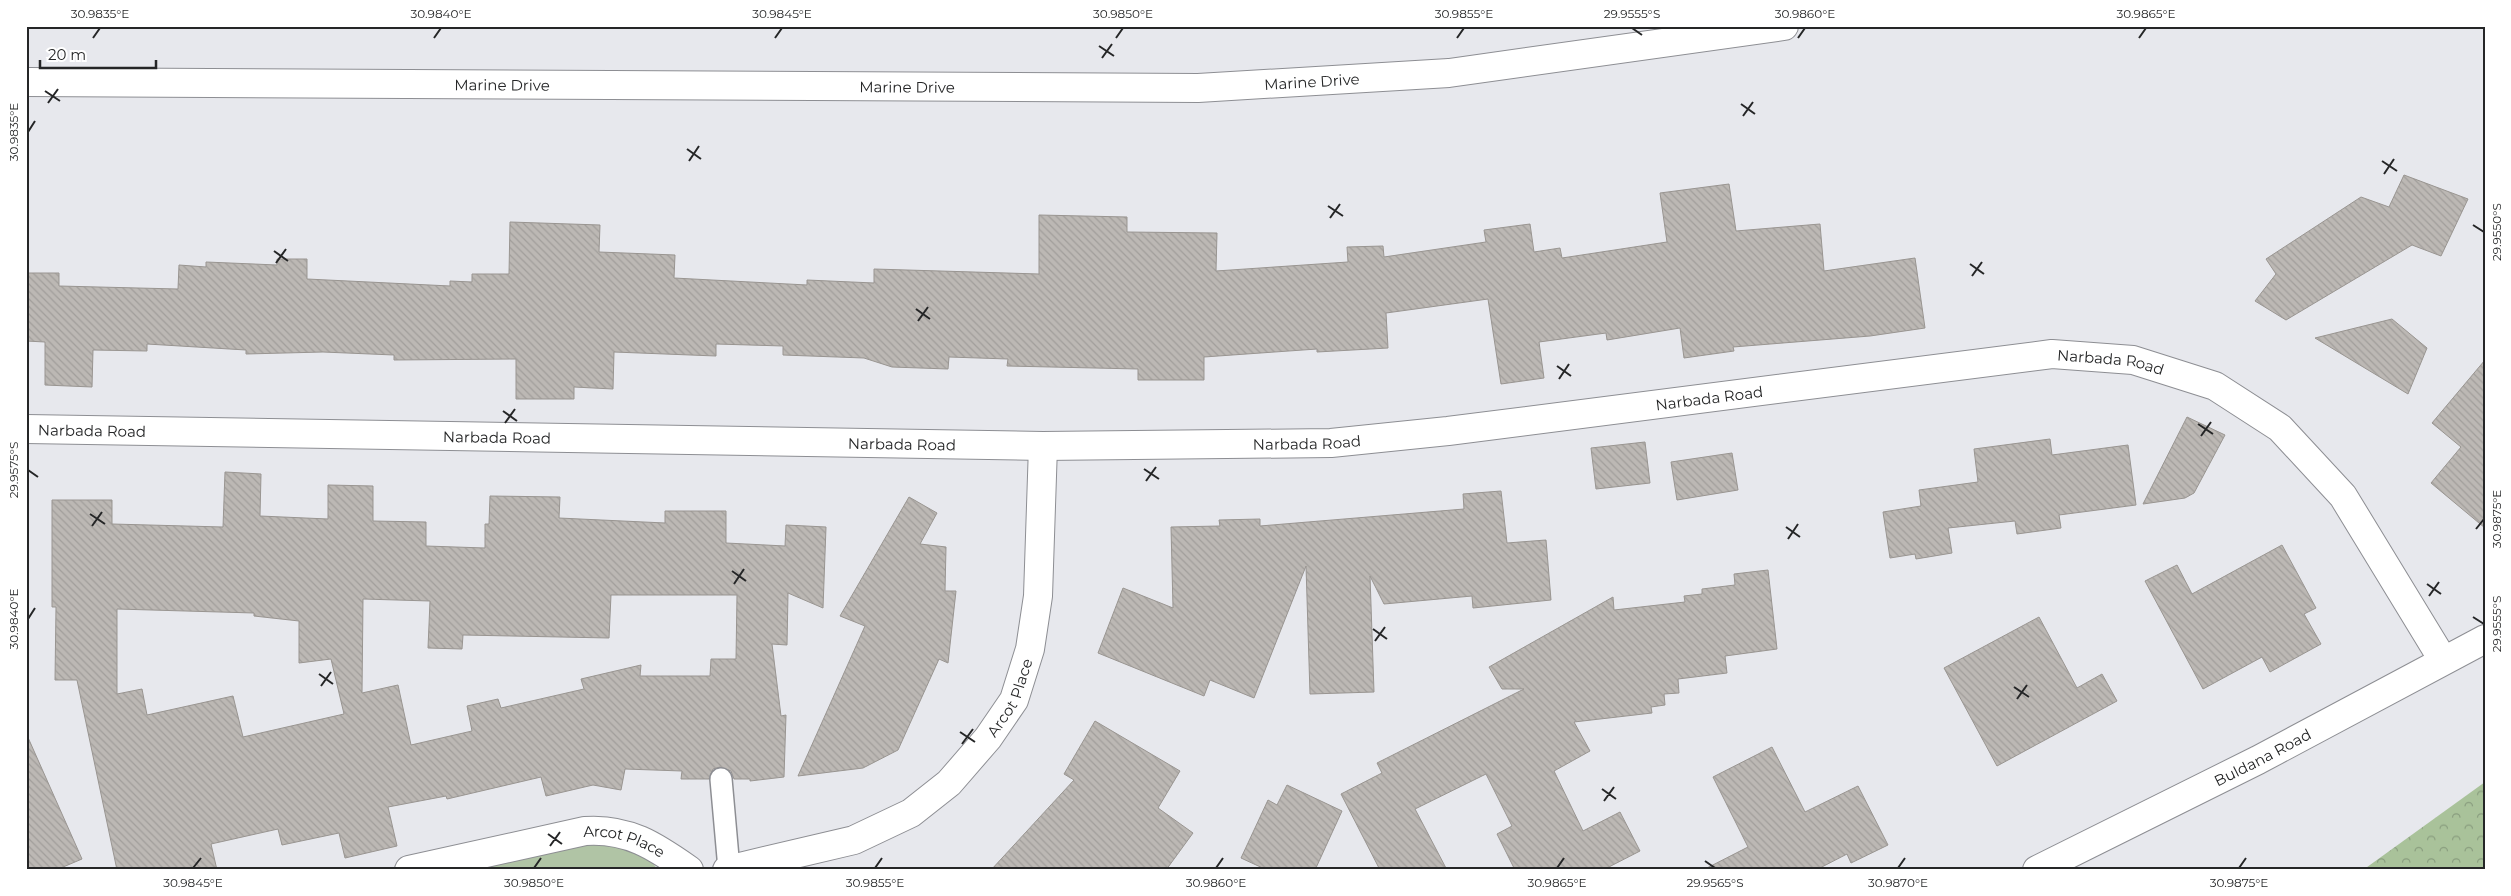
<svg xmlns="http://www.w3.org/2000/svg" width="2511" height="896" viewBox="0 0 2511 896" font-family="Montserrat,sans-serif">
  <style>
    .grass { fill: #b0c4a5 }
    .forest { fill: url(#forest-crowns) }
    .building { fill: url(#building-back-hatch); stroke: #999591; fill-rule: evenodd }
    .lines { fill: none; stroke-linecap: round; stroke-linejoin: round }
    .lane-casing { stroke: #8d8e93; stroke-width: 24 }
    .street-casing { stroke: #8d8e93; stroke-width: 30 }
    .secondary-casing { stroke: #8d8e93; stroke-width: 30 }
    .lane { stroke: #fff; stroke-width: 21 }
    .street { stroke: #fff; stroke-width: 28 }
    .secondary { stroke: #fff; stroke-width: 28 }
    .ticks { fill: none; stroke: #252627; stroke-width: 2 }
    .labels { text-anchor: middle; dominant-baseline: central; stroke-width: 5; stroke-linejoin: round; paint-order: stroke }
    .street-label { font-size: 15px; fill: #252627; stroke: #fff }
    .neatline { fill: none; stroke: #252627; stroke-width: 2 }
    .ticks-label { font-size: 12px; text-anchor: middle; fill: #252627 }
  </style>
  <defs>
    <pattern id="forest-crowns" width="20" height="18" patternUnits="userSpaceOnUse" patternTransform="scale(1.25)"><rect width="20" height="18" fill="#a9c29a"/><path d="M2 6a3 3 0 1 1 6 0M12 15a3 3 0 1 1 6 0" fill="none" stroke="#899d7e"/></pattern>
    <pattern id="building-back-hatch" width="6" height="6" patternUnits="userSpaceOnUse" patternTransform="scale(1.25)"><rect width="6" height="6" fill="#bcb8b4"/><path d="M-1 5l2 2M0 0l6 6M5-1l2 2" fill="none" stroke="#a19e9b"/></pattern>
  </defs>
  <rect width="100%" height="100%" fill="#e7e8ed"/>
  <path class="grass" d="M 606,842 L 649,858 L 658,870 L 465,870 L 579,845 Z"/>
  <path class="forest" d="M 2485,782 L 2485,870 L 2363,870 Z"/>
  <g class="building">
    <path d="M 2404,175 L 2468,199 L 2441,256 L 2412,245 L 2286,320 L 2255,301 L 2276,274 L 2266,259 L 2361,197 L 2389,207 Z"/>
    <path d="M 1729,184 L 1736,231 L 1820,224 L 1824,271 L 1915,258 L 1925,328 L 1870,336 L 1733,347 L 1734,351 L 1684,358 L 1680,328 L 1607,340 L 1606,333 L 1539,342 L 1544,378 L 1501,384 L 1488,299 L 1386,313 L 1388,348 L 1317,352 L 1317,349 L 1204,357 L 1204,380 L 1138,380 L 1138,369 L 1007,366 L 1008,359 L 949,357 L 948,369 L 892,367 L 864,358 L 783,355 L 783,346 L 716,344 L 716,356 L 614,352 L 613,389 L 574,387 L 574,399 L 516,399 L 516,359 L 394,360 L 394,355 L 323,352 L 246,354 L 246,350 L 147,344 L 147,351 L 93,350 L 92,387 L 45,385 L 45,342 L 26,341 L 26,273 L 59,273 L 59,286 L 178,289 L 179,265 L 206,267 L 206,262 L 277,265 L 277,259 L 307,259 L 307,279 L 450,286 L 450,281 L 472,282 L 472,274 L 509,274 L 510,222 L 600,225 L 599,252 L 675,255 L 674,278 L 807,285 L 807,280 L 874,283 L 874,269 L 1039,274 L 1039,215 L 1127,217 L 1127,232 L 1217,233 L 1216,271 L 1348,262 L 1347,247 L 1383,246 L 1384,257 L 1486,242 L 1484,230 L 1530,224 L 1534,252 L 1560,248 L 1562,258 L 1667,242 L 1660,193 Z"/>
    <path d="M 2392,319 L 2427,348 L 2408,394 L 2315,338 Z"/>
    <path d="M 2485,360 L 2485,528 L 2431,483 L 2461,447 L 2432,423 Z"/>
    <path d="M 2187,417 L 2225,435 L 2194,493 L 2185,498 L 2143,504 Z"/>
    <path d="M 2050,439 L 2052,455 L 2128,445 L 2136,505 L 2059,515 L 2061,528 L 2017,534 L 2015,521 L 1948,528 L 1952,553 L 1916,559 L 1915,554 L 1890,558 L 1883,512 L 1921,506 L 1919,490 L 1978,482 L 1974,449 Z"/>
    <path d="M 1645,442 L 1650,483 L 1596,489 L 1591,448 Z"/>
    <path d="M 1732,453 L 1738,490 L 1677,500 L 1671,462 Z"/>
    <path d="M 225,472 L 261,474 L 260,516 L 328,519 L 328,485 L 373,486 L 373,521 L 426,522 L 426,546 L 485,548 L 485,524 L 489,524 L 490,496 L 560,497 L 559,518 L 665,523 L 665,511 L 726,511 L 726,543 L 785,546 L 786,525 L 826,527 L 823,608 L 788,593 L 787,645 L 772,644 L 781,716 L 786,715 L 784,777 L 750,781 L 750,779 L 734,779 L 731,771 L 720,767 L 713,769 L 709,779 L 681,779 L 682,771 L 625,769 L 621,790 L 593,785 L 546,796 L 541,777 L 447,799 L 446,796 L 388,807 L 397,846 L 345,858 L 339,833 L 282,845 L 278,829 L 211,844 L 217,870 L 117,870 L 77,680 L 55,680 L 56,607 L 52,607 L 52,500 L 112,500 L 112,524 L 223,527 ZM 611,595 L 737,595 L 736,659 L 711,659 L 710,676 L 640,676 L 641,665 L 581,679 L 584,689 L 501,708 L 498,699 L 467,706 L 472,731 L 411,745 L 398,685 L 362,693 L 363,599 L 430,601 L 428,648 L 462,649 L 463,635 L 609,638 ZM 117,609 L 254,613 L 254,616 L 299,621 L 299,663 L 331,659 L 344,714 L 243,737 L 233,696 L 147,715 L 142,689 L 117,694 Z"/>
    <path d="M 1501,491 L 1507,543 L 1546,540 L 1551,600 L 1473,608 L 1472,596 L 1384,604 L 1370,576 L 1374,692 L 1310,694 L 1306,566 L 1254,698 L 1210,680 L 1204,696 L 1098,653 L 1123,588 L 1173,608 L 1171,527 L 1220,526 L 1219,520 L 1260,519 L 1260,526 L 1464,509 L 1463,494 Z"/>
    <path d="M 909,497 L 937,513 L 920,544 L 946,547 L 945,591 L 956,591 L 948,663 L 939,659 L 898,750 L 863,768 L 798,776 L 865,626 L 840,616 Z"/>
    <path d="M 2282,545 L 2316,608 L 2304,614 L 2321,644 L 2270,672 L 2262,657 L 2203,689 L 2145,581 L 2177,565 L 2192,594 Z"/>
    <path d="M 1768,570 L 1777,649 L 1725,656 L 1727,673 L 1678,679 L 1679,693 L 1664,694 L 1665,705 L 1651,707 L 1652,713 L 1574,722 L 1590,751 L 1554,771 L 1583,831 L 1620,812 L 1640,851 L 1603,870 L 1515,870 L 1497,834 L 1512,826 L 1486,774 L 1415,809 L 1447,870 L 1380,870 L 1341,794 L 1382,773 L 1377,763 L 1524,689 L 1502,689 L 1489,667 L 1613,597 L 1614,610 L 1685,602 L 1684,596 L 1702,594 L 1702,589 L 1735,585 L 1734,574 Z"/>
    <path d="M 2039,617 L 2077,688 L 2102,674 L 2117,701 L 1997,766 L 1944,668 Z"/>
    <path d="M 1095,721 L 1180,771 L 1158,808 L 1193,833 L 1166,870 L 991,870 L 1074,780 L 1064,774 Z"/>
    <path d="M 26,733 L 82,859 L 56,870 L 26,870 Z"/>
    <path d="M 1772,747 L 1805,812 L 1858,786 L 1888,845 L 1851,863 L 1847,854 L 1816,870 L 1703,870 L 1748,847 L 1713,777 Z"/>
    <path d="M 1287,785 L 1342,811 L 1315,870 L 1267,870 L 1241,858 L 1268,800 L 1277,805 Z"/>
  </g>
  <g class="lines">
    <defs>
      <path id="lane" d="M 721,779 L 729,869"/>
      <g id="street">
        <path id="s1" d="M 26,429 L 1043,446 L 1331,443 L 1448,431 L 2052,354 L 2133,360 L 2215,386 L 2280,428 L 2343,496 L 2443,660"/>
        <path id="s2" d="M 409,870 L 585,831 C 628,828 655,846 689,870"/>
        <path id="s3" d="M 727,870 L 854,840 L 911,813 L 949,783 L 988,738 L 1014,700 L 1030,649 L 1038,596 L 1043,446"/>
        <path id="s4" d="M 2037,870 L 2258,760 L 2485,639"/>
      </g>
      <g id="secondary">
        <path id="s5" d="M 26,82 L 1198,88 L 1449,73 L 1784,26"/>
      </g>
    </defs>
    <use href="#lane" class="lane-casing"/>
    <use href="#street" class="street-casing"/>
    <use href="#secondary" class="secondary-casing"/>
    <use href="#lane" class="lane"/>
    <use href="#street" class="street"/>
    <use href="#secondary" class="secondary"/>
  </g>
  <path class="ticks" d="M 1632,28 L 1642,35M 93,38 L 100,28M 434,38 L 441,28M 775,38 L 782,28M 1116,38 L 1123,28M 1457,38 L 1464,28M 1798,38 L 1805,28M 2139,38 L 2146,28M 1099,46 L 1114,56M 1102,58 L 1112,44M 45,91 L 60,101M 48,103 L 58,89M 1741,104 L 1755,114M 1743,116 L 1753,102M 28,132 L 35,121M 687,149 L 701,159M 689,161 L 699,146M 2382,161 L 2397,171M 2384,174 L 2394,159M 1328,206 L 1343,216M 1330,218 L 1340,204M 2473,225 L 2484,232M 274,251 L 288,261M 276,263 L 286,249M 1970,264 L 1984,274M 1972,276 L 1982,262M 916,309 L 930,319M 918,321 L 928,307M 1557,366 L 1571,376M 1559,379 L 1569,364M 503,411 L 517,421M 505,423 L 515,409M 2198,424 L 2213,434M 2201,436 L 2211,422M 1144,469 L 1159,479M 28,470 L 38,477M 1146,481 L 1156,467M 90,514 L 105,524M 92,526 L 102,512M 1786,527 L 1800,537M 2476,529 L 2484,519M 1788,539 L 1798,524M 732,571 L 746,581M 734,584 L 744,569M 2427,584 L 2441,594M 2429,596 L 2439,582M 2473,617 L 2484,624M 28,619 L 35,608M 1373,629 L 1387,639M 1375,641 L 1385,627M 319,674 L 333,684M 321,686 L 331,672M 2014,687 L 2029,697M 2017,699 L 2027,685M 960,732 L 975,742M 962,744 L 973,729M 1602,789 L 1616,799M 1604,801 L 1614,787M 548,834 L 562,844M 550,846 L 560,832M 1705,861 L 1715,868M 193,868 L 201,858M 534,868 L 541,858M 875,868 L 882,858M 1216,868 L 1223,858M 1557,868 L 1564,858M 1898,868 L 1905,858M 2239,868 L 2246,858"/>
  <g class="labels">
    <g class="street-label">
      <text stroke="none"><textPath href="#s5" startOffset="1286">Marine Drive</textPath></text>
      <text stroke="none"><textPath href="#s5" startOffset="476">Marine Drive</textPath></text>
      <text stroke="none"><textPath href="#s5" startOffset="881">Marine Drive</textPath></text>
      <text stroke="none"><textPath href="#s1" startOffset="2091">Narbada Road</textPath></text>
      <text stroke="none"><textPath href="#s1" startOffset="1686">Narbada Road</textPath></text>
      <text stroke="none"><textPath href="#s1" startOffset="66">Narbada Road</textPath></text>
      <text stroke="none"><textPath href="#s1" startOffset="471">Narbada Road</textPath></text>
      <text stroke="none"><textPath href="#s1" startOffset="1281">Narbada Road</textPath></text>
      <text stroke="none"><textPath href="#s1" startOffset="876">Narbada Road</textPath></text>
      <text stroke="none"><textPath href="#s3" startOffset="348">Arcot Place</textPath></text>
      <text stroke="none"><textPath href="#s4" startOffset="252">Buldana Road</textPath></text>
      <text stroke="none"><textPath href="#s2" startOffset="221">Arcot Place</textPath></text>
    </g>
  </g>
  <rect width="2511" height="896" fill="none" stroke="#ffffff" stroke-width="55"/>
  <path d="M40 60v8h116v-8" fill="none" stroke="#252627" stroke-width="2.5"/>
  <text x="48" y="60" font-size="15" fill="#252627" stroke="#ffffff" stroke-width="4" paint-order="stroke">20 m</text>
  <rect x="28" y="28" width="2456" height="840" class="neatline"/>
  <g class="ticks-label">
    <text x="100" y="18">30.9835°E</text>
    <text x="441" y="18">30.9840°E</text>
    <text x="782" y="18">30.9845°E</text>
    <text x="1123" y="18">30.9850°E</text>
    <text x="1464" y="18">30.9855°E</text>
    <text x="1632" y="18">29.9555°S</text>
    <text x="1805" y="18">30.9860°E</text>
    <text x="2146" y="18">30.9865°E</text>
    <text transform="translate(14 132) rotate(-90)" y="4">30.9835°E</text>
    <text transform="translate(2497 232) rotate(-90)" y="4">29.9550°S</text>
    <text transform="translate(14 470) rotate(-90)" y="4">29.9575°S</text>
    <text transform="translate(2497 519) rotate(-90)" y="4">30.9875°E</text>
    <text transform="translate(14 619) rotate(-90)" y="4">30.9840°E</text>
    <text transform="translate(2497 624) rotate(-90)" y="4">29.9555°S</text>
    <text x="193" y="887">30.9845°E</text>
    <text x="534" y="887">30.9850°E</text>
    <text x="875" y="887">30.9855°E</text>
    <text x="1216" y="887">30.9860°E</text>
    <text x="1557" y="887">30.9865°E</text>
    <text x="1715" y="887">29.9565°S</text>
    <text x="1898" y="887">30.9870°E</text>
    <text x="2239" y="887">30.9875°E</text>
  </g>
</svg>
